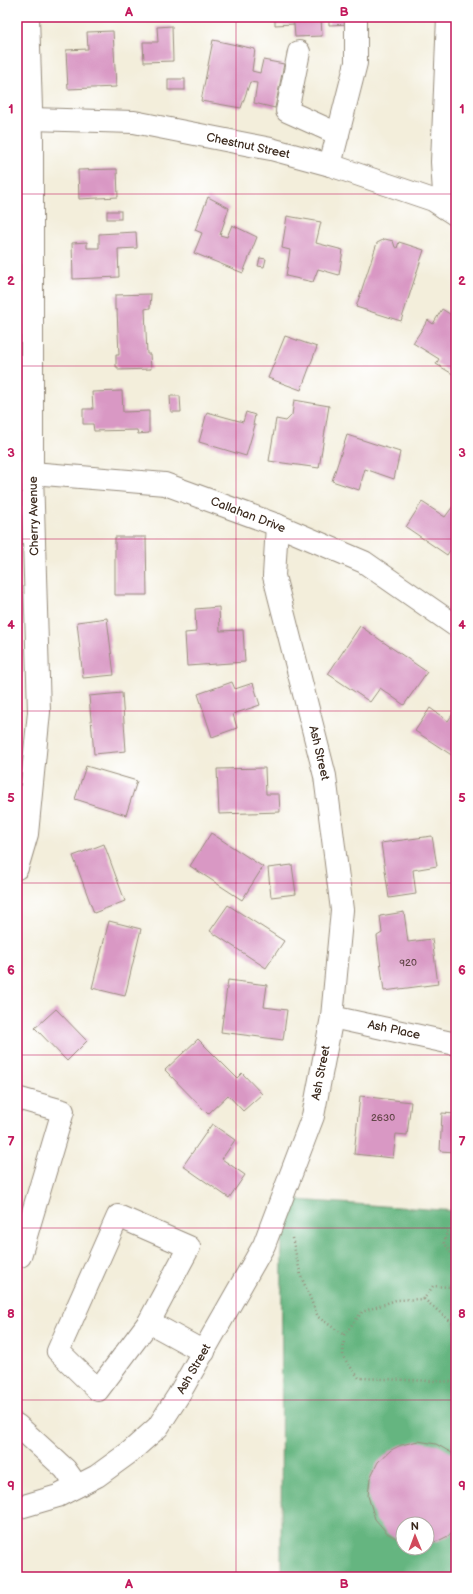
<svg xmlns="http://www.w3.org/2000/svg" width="473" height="1594" viewBox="0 0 473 1594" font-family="'Balsamiq Sans',sans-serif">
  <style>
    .forest { fill: #65b580; stroke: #50704f; fill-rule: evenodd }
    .building { fill: #d998c4 }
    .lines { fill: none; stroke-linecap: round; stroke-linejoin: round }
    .minor-casing { stroke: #978c7c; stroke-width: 24 }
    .path { stroke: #978c7c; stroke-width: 2.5; stroke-dasharray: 1 3; stroke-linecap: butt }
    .minor { stroke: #fff; stroke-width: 22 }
    .grid { fill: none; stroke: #c2185b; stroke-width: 1; stroke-opacity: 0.55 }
    .labels { text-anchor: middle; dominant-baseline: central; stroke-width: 3.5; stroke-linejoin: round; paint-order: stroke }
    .number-label { font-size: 10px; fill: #624648 }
    .street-label { font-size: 12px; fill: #3b2a1e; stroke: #fff }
    .neatline { fill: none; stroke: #c2185b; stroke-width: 1.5 }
    .grid-label { font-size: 13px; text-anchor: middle; font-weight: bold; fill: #c2185b }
  </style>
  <rect width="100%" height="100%" fill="#fff"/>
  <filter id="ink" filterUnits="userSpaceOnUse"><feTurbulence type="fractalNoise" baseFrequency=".025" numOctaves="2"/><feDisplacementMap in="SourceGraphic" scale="8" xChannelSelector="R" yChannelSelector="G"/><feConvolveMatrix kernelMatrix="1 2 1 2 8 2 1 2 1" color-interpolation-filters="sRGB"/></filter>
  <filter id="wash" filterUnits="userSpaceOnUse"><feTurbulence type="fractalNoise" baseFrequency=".012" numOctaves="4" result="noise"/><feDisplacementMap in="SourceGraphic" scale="16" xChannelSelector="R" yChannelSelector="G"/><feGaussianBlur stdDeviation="0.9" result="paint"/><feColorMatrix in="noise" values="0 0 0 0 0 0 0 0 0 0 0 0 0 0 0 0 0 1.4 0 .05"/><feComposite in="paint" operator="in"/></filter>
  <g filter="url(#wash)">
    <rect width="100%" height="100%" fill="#f3eedb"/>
    <path class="forest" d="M 282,1199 L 456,1211 L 456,1577 L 281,1577 ZM 403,1524 L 427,1524 L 427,1548 L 403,1548 Z"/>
    <g id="blocks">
      <g class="building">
        <path d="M 83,17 L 98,17 L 98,18 L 83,19 Z"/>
        <path d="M 275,17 L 321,17 L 322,36 L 295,37 L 294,24 L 275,25 Z"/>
        <path d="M 329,17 L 350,17 L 351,24 L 329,25 Z"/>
        <path d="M 172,26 L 173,61 L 144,62 L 143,42 L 158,42 L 157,27 Z"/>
        <path d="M 113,31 L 116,87 L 68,89 L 66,50 L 88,49 L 87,32 Z"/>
        <path d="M 213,40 L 255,49 L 252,71 L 260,73 L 263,60 L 284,64 L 275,108 L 254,103 L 257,83 L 250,82 L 241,108 L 201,101 Z"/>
        <rect x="168" y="79" width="17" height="11"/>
        <path d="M 117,169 L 118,197 L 79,199 L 78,170 Z"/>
        <path d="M 208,197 L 229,208 L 220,235 L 227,237 L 232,225 L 257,237 L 243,273 L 194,253 L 202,233 L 195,230 Z"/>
        <rect x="107" y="211" width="14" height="8"/>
        <path d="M 287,216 L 321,222 L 316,243 L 343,250 L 339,275 L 318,269 L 313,282 L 286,276 L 290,250 L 282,248 Z"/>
        <path d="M 136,232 L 137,248 L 118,249 L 119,277 L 73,279 L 72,243 L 87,242 L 87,248 L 99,248 L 99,234 Z"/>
        <path d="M 385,239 L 393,241 L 395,247 L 397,248 L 399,242 L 424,250 L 401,321 L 356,307 L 377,243 Z"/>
        <path d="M 260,258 L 266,259 L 264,267 L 258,266 Z"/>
        <path d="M 151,294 L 150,308 L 145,309 L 147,354 L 150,354 L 151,369 L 118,370 L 118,367 L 116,367 L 116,355 L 119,355 L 117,310 L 115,310 L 115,295 Z"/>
        <path d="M 442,309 L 456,318 L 456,376 L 436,364 L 439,359 L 413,343 L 428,320 L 433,324 Z"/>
        <path d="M 285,336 L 317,347 L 301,390 L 268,378 Z"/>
        <path d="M 122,391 L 123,412 L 149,411 L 149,433 L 138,434 L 137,430 L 94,431 L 93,424 L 83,424 L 83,409 L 93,409 L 92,392 Z"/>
        <path d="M 170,396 L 180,396 L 181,412 L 171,412 Z"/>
        <path d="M 294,400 L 329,406 L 319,468 L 269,461 L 276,419 L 286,421 L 292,415 Z"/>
        <path d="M 207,412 L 243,422 L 246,412 L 255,415 L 253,425 L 255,425 L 246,456 L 199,442 Z"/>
        <path d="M 347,435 L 400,452 L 394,479 L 365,469 L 359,490 L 332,481 Z"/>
        <path d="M 422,502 L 445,517 L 456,502 L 456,541 L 447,555 L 406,527 Z"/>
        <path d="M 115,537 L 146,537 L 147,595 L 115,595 Z"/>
        <path d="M 219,607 L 220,631 L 243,630 L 245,662 L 187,666 L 185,633 L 196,632 L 195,609 Z"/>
        <path d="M 107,618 L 114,675 L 83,678 L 77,622 Z"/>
        <path d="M 360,626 L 427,672 L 404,705 L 380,688 L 370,702 L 328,674 Z"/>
        <path d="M 232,682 L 235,689 L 253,683 L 260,705 L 233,714 L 237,728 L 212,737 L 198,694 Z"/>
        <path d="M 122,693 L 126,751 L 94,754 L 89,696 Z"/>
        <path d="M 430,708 L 448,721 L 456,709 L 456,758 L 415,731 Z"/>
        <path d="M 86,766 L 137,781 L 126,815 L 75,799 Z"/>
        <path d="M 265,768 L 266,794 L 279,794 L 280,812 L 219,814 L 217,769 Z"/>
        <path d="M 211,833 L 263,867 L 242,900 L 190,866 Z"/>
        <path d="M 432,836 L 437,866 L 413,870 L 416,894 L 389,898 L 381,843 Z"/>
        <path d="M 104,844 L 125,901 L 94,913 L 73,856 Z"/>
        <path d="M 292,865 L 296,894 L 271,897 L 268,868 Z"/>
        <path d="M 228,905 L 284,941 L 266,968 L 210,931 Z"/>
        <path d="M 404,912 L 408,942 L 432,939 L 438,984 L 384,991 L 377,936 L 382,933 L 380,916 Z"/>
        <path d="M 109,921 L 141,929 L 125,996 L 92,988 Z"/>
        <path d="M 228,980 L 267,985 L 264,1007 L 287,1010 L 283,1040 L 221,1032 Z"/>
        <path d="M 56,1009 L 87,1041 L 67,1061 L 35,1028 Z"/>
        <path d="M 198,1039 L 237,1078 L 242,1073 L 262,1094 L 243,1111 L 228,1095 L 208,1114 L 165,1070 Z"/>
        <path d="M 360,1096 L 411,1102 L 407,1135 L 396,1134 L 393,1158 L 354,1154 Z"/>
        <path d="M 442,1113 L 456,1114 L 456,1152 L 440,1151 Z"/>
        <path d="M 212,1124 L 235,1140 L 222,1159 L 245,1175 L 229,1198 L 183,1166 Z"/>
        <path d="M 418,1441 L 436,1444 L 452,1453 L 456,1458 L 456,1528 L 450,1535 L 438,1541 L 427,1543 L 427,1524 L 403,1524 L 403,1542 L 387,1533 L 375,1519 L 368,1496 L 370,1478 L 378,1462 L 391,1450 L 401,1445 Z"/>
      </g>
    </g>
  </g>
  <g filter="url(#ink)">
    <use href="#blocks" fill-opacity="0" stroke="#978c7c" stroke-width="1"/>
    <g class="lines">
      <defs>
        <g id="minor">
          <path d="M 299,52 L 287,111 L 338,134"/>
          <path d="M 31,119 L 134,122 L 271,149 L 330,165 L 433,200 L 456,215"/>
          <path d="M 330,165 L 356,63 L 356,17"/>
          <path d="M 445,208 L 442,162 L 448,17"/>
          <path d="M 17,474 L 32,473 L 165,484 L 277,525 L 364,562 L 456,626"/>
          <path d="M 17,868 L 27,834 L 39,712 L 32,473 L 32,139 L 28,17"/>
          <path d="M 332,1017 L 456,1044"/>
          <path d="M 17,1098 L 63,1111 L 20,1256 L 17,1255"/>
          <path d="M 149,1322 L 189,1247 L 118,1216 L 58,1351 L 98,1390 L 149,1322 L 204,1352"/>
          <path d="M 17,1425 L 65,1469 L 77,1486"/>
          <path d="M 17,1508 L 58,1496 L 97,1476 L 130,1452 L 158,1427 L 178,1396 L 264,1245 L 313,1116 L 332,1017 L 342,910 L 325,776 L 274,576 L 277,525"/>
        </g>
      </defs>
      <use href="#minor" class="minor-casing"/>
      <g class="path">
        <path d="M 456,1229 L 447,1232 L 444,1243 L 456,1260"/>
        <path d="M 292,1238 L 301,1276 L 318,1317 L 344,1335"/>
        <path d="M 456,1290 L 451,1287 L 433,1286 L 424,1299 L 396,1300 L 362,1312 L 344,1335 L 343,1357 L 359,1378 L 456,1382"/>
        <path d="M 424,1299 L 456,1326"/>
      </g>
      <use href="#minor" class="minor"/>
    </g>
  </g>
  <path class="grid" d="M 236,17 L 236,1577M 17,194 L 456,194M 17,366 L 456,366M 17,539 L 456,539M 17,711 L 456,711M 17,883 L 456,883M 17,1055 L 456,1055M 17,1228 L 456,1228M 17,1400 L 456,1400"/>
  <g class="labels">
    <g class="number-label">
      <text x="408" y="963">920</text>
      <text x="383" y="1118">2630</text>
    </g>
    <g class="street-label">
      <text transform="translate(248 146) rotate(12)">Chestnut Street</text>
      <text transform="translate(248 515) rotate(21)">Callahan Drive</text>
      <text transform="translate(34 516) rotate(-91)">Cherry Avenue</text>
      <text transform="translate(319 753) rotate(77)">Ash Street</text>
      <text transform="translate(394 1030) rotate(12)">Ash Place</text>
      <text transform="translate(321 1073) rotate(-79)">Ash Street</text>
      <text transform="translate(194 1369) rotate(-60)">Ash Street</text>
    </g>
  </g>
  <rect width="473" height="1594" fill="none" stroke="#fff" stroke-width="44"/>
  <g transform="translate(415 1536) rotate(359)"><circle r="19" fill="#ffffff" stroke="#b1aaa5"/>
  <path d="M0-3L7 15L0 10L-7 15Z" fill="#d1495b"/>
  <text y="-6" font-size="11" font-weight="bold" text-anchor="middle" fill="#3b2a1e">N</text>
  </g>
  <rect x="22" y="22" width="429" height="1550" class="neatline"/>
  <g class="grid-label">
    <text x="129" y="16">A</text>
    <text x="344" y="16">B</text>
    <text x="11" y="113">1</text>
    <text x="462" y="113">1</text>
    <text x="11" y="285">2</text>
    <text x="462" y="285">2</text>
    <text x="11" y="457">3</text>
    <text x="462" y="457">3</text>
    <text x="11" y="629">4</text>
    <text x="462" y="629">4</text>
    <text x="11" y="802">5</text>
    <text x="462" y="802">5</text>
    <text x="11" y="974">6</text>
    <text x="462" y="974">6</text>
    <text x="11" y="1146">7</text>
    <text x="462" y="1146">7</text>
    <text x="11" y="1318">8</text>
    <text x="462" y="1318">8</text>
    <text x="11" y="1490">9</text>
    <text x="462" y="1490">9</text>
    <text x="129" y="1588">A</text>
    <text x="344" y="1588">B</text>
  </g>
</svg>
